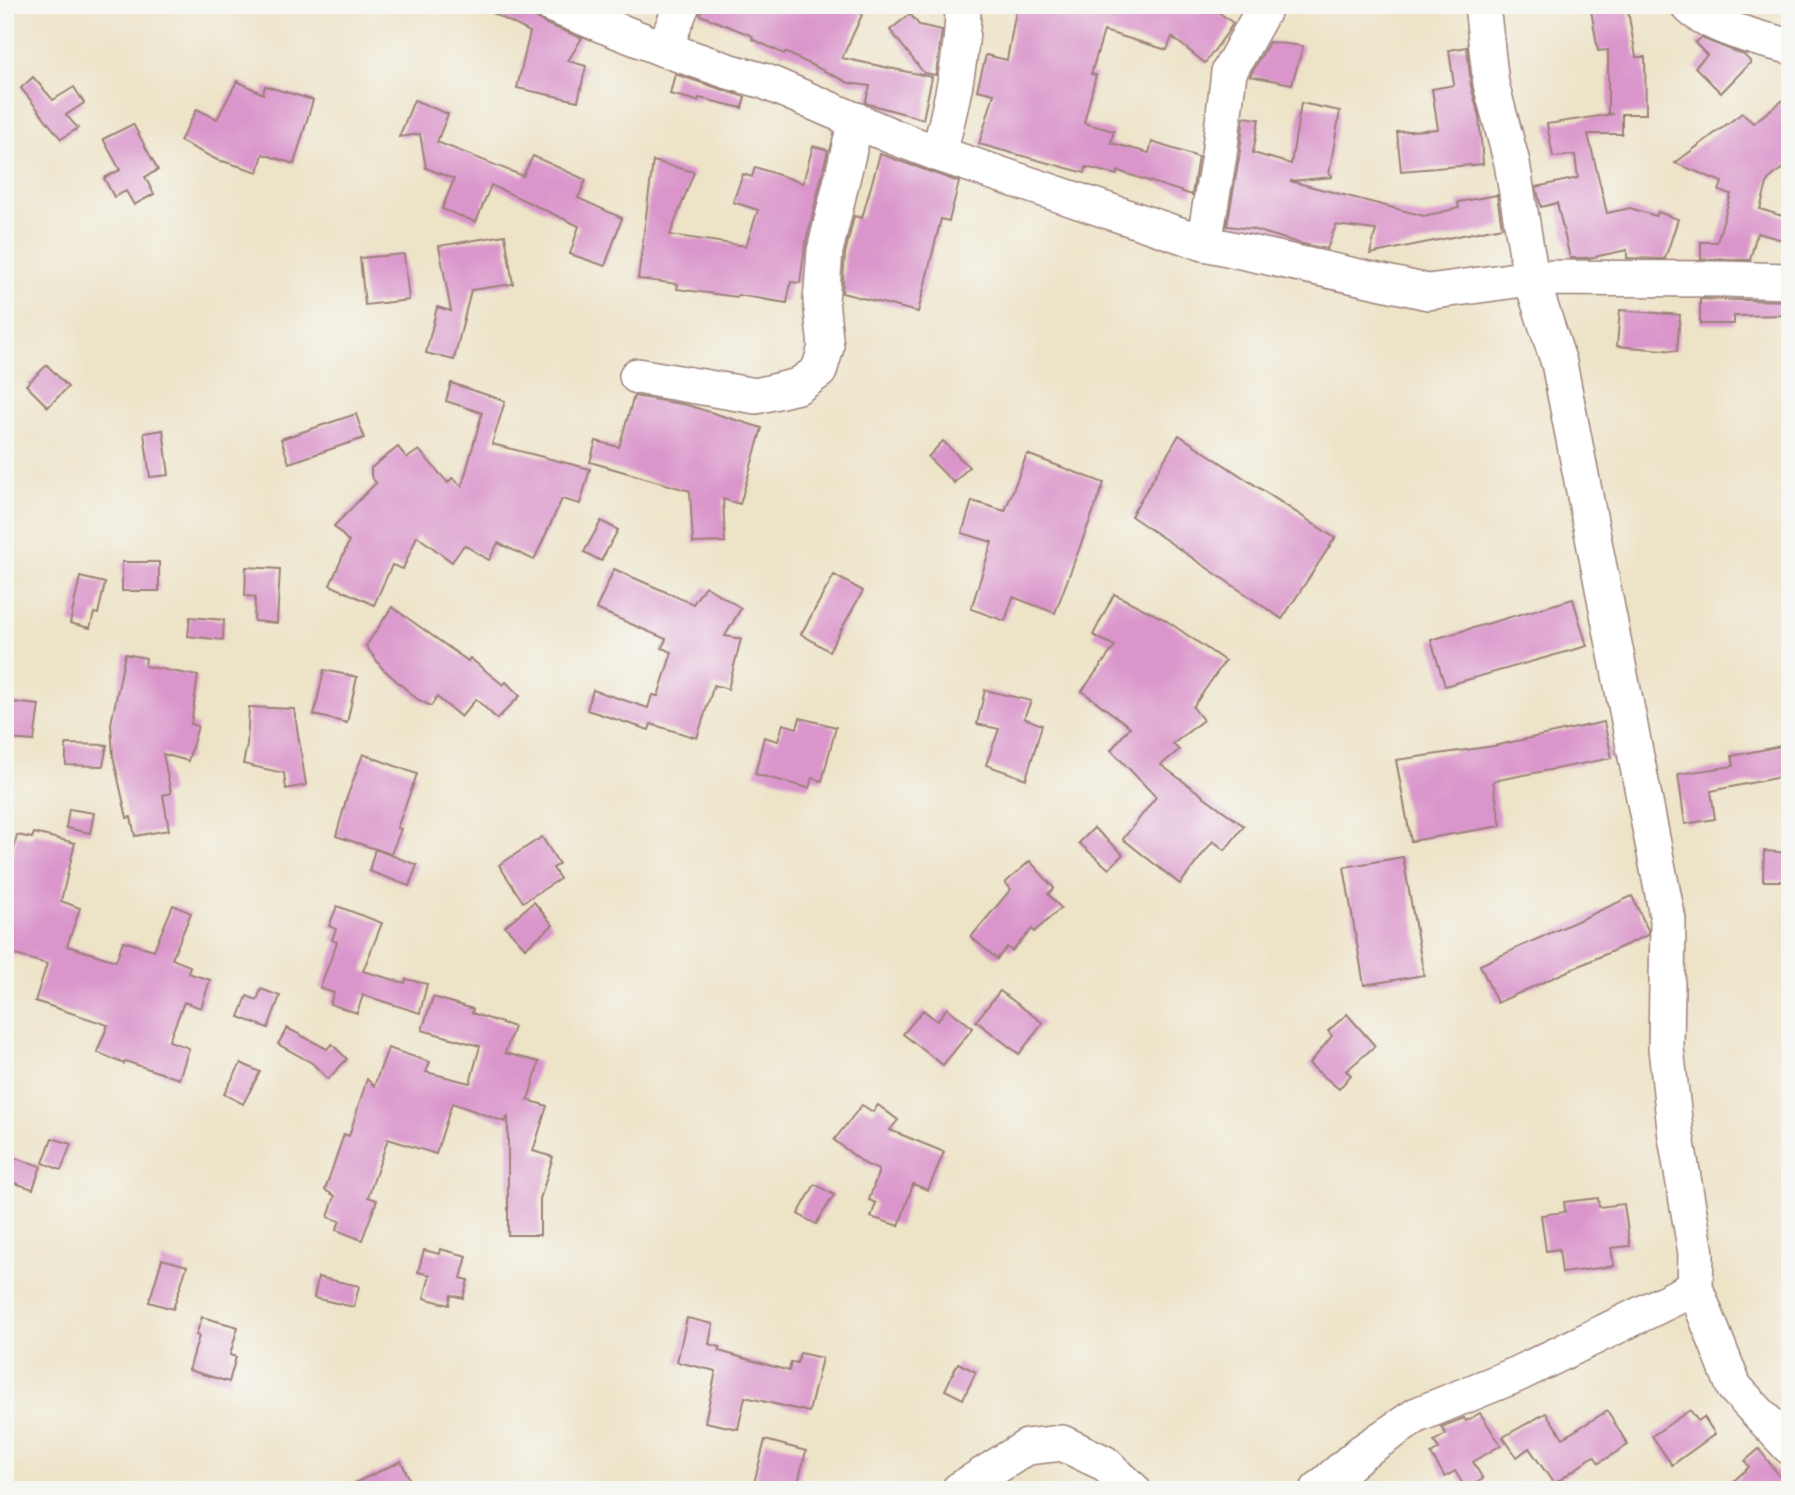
<svg xmlns="http://www.w3.org/2000/svg" width="1795" height="1495" viewBox="0 0 1795 1495" font-family="'Patrick Hand',sans-serif">
  <style>
    .building { fill: #da95cb }
    .lines { fill: none; stroke-linecap: round; stroke-linejoin: round }
    .minor-casing { stroke: #9c8179; stroke-width: 38 }
    .minor { stroke: #fff; stroke-width: 35 }
  </style>
  <rect width="100%" height="100%" fill="#f6f6f2"/>
  <filter id="ink" filterUnits="userSpaceOnUse"><feTurbulence type="fractalNoise" baseFrequency=".0143" numOctaves="2"/><feDisplacementMap in="SourceGraphic" scale="14" xChannelSelector="R" yChannelSelector="G"/><feConvolveMatrix kernelMatrix="1 2 1 2 8 2 1 2 1" color-interpolation-filters="sRGB"/></filter>
  <filter id="wash" filterUnits="userSpaceOnUse"><feTurbulence type="fractalNoise" baseFrequency=".00686" numOctaves="4" result="noise"/><feDisplacementMap in="SourceGraphic" scale="28" xChannelSelector="R" yChannelSelector="G"/><feGaussianBlur stdDeviation="1.57" result="paint"/><feColorMatrix in="noise" values="0 0 0 0 0 0 0 0 0 0 0 0 0 0 0 0 0 1.4 0 .05"/><feComposite in="paint" operator="in"/></filter>
  <g filter="url(#wash)">
    <rect width="100%" height="100%" fill="#ede3c7"/>
    <g id="blocks">
      <g class="building">
        <path d="M 477,5 L 527,5 L 532,8 L 536,17 L 544,23 L 582,38 L 568,61 L 586,66 L 578,101 L 517,88 L 530,32 Z"/>
        <path d="M 702,5 L 850,5 L 862,15 L 842,58 L 932,77 L 923,119 L 865,103 L 870,86 L 849,83 L 785,52 L 784,54 L 752,39 L 753,36 L 700,15 Z"/>
        <path d="M 1017,5 L 1209,5 L 1233,23 L 1227,33 L 1205,63 L 1172,37 L 1167,50 L 1104,31 L 1091,74 L 1096,75 L 1084,123 L 1114,131 L 1111,143 L 1149,153 L 1152,142 L 1198,157 L 1192,195 L 1118,171 L 1117,175 L 1086,167 L 1085,173 L 979,144 L 994,94 L 977,90 L 986,55 L 1007,60 Z"/>
        <path d="M 1618,5 L 1627,5 L 1636,57 L 1645,57 L 1646,114 L 1622,114 L 1622,134 L 1588,134 L 1607,213 L 1630,208 L 1656,216 L 1658,212 L 1678,219 L 1665,259 L 1627,258 L 1627,250 L 1589,258 L 1570,258 L 1557,203 L 1541,207 L 1536,187 L 1578,178 L 1575,155 L 1553,157 L 1547,124 L 1613,114 L 1608,114 L 1608,50 L 1598,51 L 1591,10 Z"/>
        <path d="M 910,14 L 919,25 L 942,30 L 936,75 L 924,73 L 890,30 Z"/>
        <path d="M 1701,38 L 1744,55 L 1751,62 L 1721,93 L 1695,67 L 1707,55 L 1695,43 Z"/>
        <path d="M 1269,42 L 1303,46 L 1292,84 L 1250,76 Z"/>
        <path d="M 1467,47 L 1471,86 L 1479,116 L 1483,164 L 1401,171 L 1397,132 L 1438,129 L 1432,89 L 1454,85 L 1449,50 Z"/>
        <path d="M 675,74 L 745,97 L 742,108 L 699,98 L 698,101 L 670,94 Z"/>
        <path d="M 33,77 L 53,100 L 74,87 L 84,103 L 66,115 L 78,128 L 61,139 L 21,88 Z"/>
        <path d="M 237,81 L 263,94 L 265,86 L 313,100 L 294,164 L 263,154 L 258,172 L 222,161 L 221,162 L 180,141 L 197,109 L 217,119 Z"/>
        <path d="M 1790,95 L 1790,162 L 1768,180 L 1760,209 L 1789,218 L 1783,240 L 1757,233 L 1750,260 L 1701,259 L 1701,242 L 1717,242 L 1731,194 L 1719,191 L 1722,182 L 1675,163 L 1742,113 L 1753,123 Z"/>
        <path d="M 414,100 L 448,114 L 437,142 L 523,176 L 533,156 L 586,180 L 578,198 L 622,218 L 605,266 L 570,254 L 579,226 L 491,185 L 476,222 L 442,209 L 454,179 L 426,168 L 420,134 L 399,137 Z"/>
        <path d="M 1301,103 L 1340,111 L 1329,174 L 1332,175 L 1332,177 L 1290,181 L 1424,216 L 1459,208 L 1458,202 L 1497,195 L 1502,227 L 1370,254 L 1376,230 L 1336,225 L 1327,249 L 1302,244 L 1252,229 L 1227,226 L 1239,158 L 1244,117 L 1259,119 L 1253,153 L 1291,164 Z"/>
        <path d="M 133,124 L 158,170 L 145,177 L 154,194 L 134,205 L 126,191 L 114,197 L 104,178 L 120,170 L 103,139 Z"/>
        <path d="M 813,146 L 828,150 L 805,246 L 800,283 L 791,282 L 787,303 L 738,295 L 737,297 L 677,289 L 678,284 L 638,279 L 653,161 L 694,172 L 670,235 L 746,246 L 758,210 L 733,202 L 743,174 L 752,177 L 755,167 L 803,183 Z"/>
        <path d="M 880,154 L 959,182 L 949,221 L 941,219 L 918,312 L 842,293 L 845,254 L 854,216 L 862,218 Z"/>
        <path d="M 505,235 L 513,284 L 471,290 L 454,360 L 426,353 L 437,307 L 451,311 L 439,246 Z"/>
        <path d="M 404,254 L 409,300 L 365,305 L 360,258 Z"/>
        <path d="M 1700,299 L 1790,301 L 1790,315 L 1734,316 L 1734,324 L 1700,324 Z"/>
        <path d="M 1620,310 L 1680,315 L 1677,351 L 1617,346 Z"/>
        <path d="M 47,365 L 68,387 L 48,407 L 26,385 Z"/>
        <path d="M 451,383 L 505,401 L 492,444 L 590,469 L 580,504 L 562,499 L 534,560 L 498,543 L 489,560 L 464,545 L 452,562 L 417,536 L 403,569 L 392,565 L 374,605 L 330,585 L 349,542 L 334,526 L 376,483 L 371,476 L 371,468 L 398,447 L 407,458 L 419,450 L 448,483 L 452,478 L 462,486 L 482,413 L 464,407 L 463,406 L 461,406 L 446,401 Z"/>
        <path d="M 634,396 L 687,405 L 762,428 L 740,504 L 723,499 L 725,542 L 693,543 L 690,491 L 590,462 L 596,441 L 619,447 Z"/>
        <path d="M 356,414 L 364,438 L 289,463 L 281,439 Z"/>
        <path d="M 163,430 L 169,475 L 150,477 L 144,433 Z"/>
        <path d="M 1179,435 L 1335,538 L 1282,619 L 1131,516 Z"/>
        <path d="M 943,441 L 969,467 L 954,483 L 928,457 Z"/>
        <path d="M 1027,454 L 1104,483 L 1055,613 L 1013,597 L 1005,621 L 971,609 L 992,542 L 962,533 L 972,501 L 1005,511 Z"/>
        <path d="M 601,521 L 618,530 L 601,561 L 584,552 Z"/>
        <rect x="122" y="562" width="37" height="29"/>
        <path d="M 246,567 L 280,569 L 277,623 L 254,621 L 255,597 L 245,596 Z"/>
        <path d="M 614,569 L 693,604 L 705,586 L 741,608 L 725,636 L 741,639 L 728,689 L 714,685 L 697,738 L 651,724 L 649,730 L 587,710 L 593,690 L 648,708 L 652,695 L 658,696 L 672,652 L 662,648 L 666,639 L 596,609 Z"/>
        <path d="M 834,575 L 863,591 L 829,651 L 801,634 Z"/>
        <path d="M 80,577 L 105,583 L 98,614 L 94,613 L 90,628 L 70,623 Z"/>
        <path d="M 1114,594 L 1164,619 L 1225,661 L 1193,707 L 1203,720 L 1173,744 L 1179,750 L 1161,765 L 1244,826 L 1225,850 L 1213,841 L 1180,884 L 1123,839 L 1156,797 L 1111,750 L 1130,727 L 1082,691 L 1115,646 L 1093,635 Z"/>
        <path d="M 1573,599 L 1587,646 L 1445,686 L 1431,640 Z"/>
        <path d="M 392,607 L 468,661 L 470,658 L 503,685 L 506,682 L 520,696 L 497,719 L 476,699 L 461,717 L 437,697 L 431,706 L 417,699 L 382,668 L 366,646 Z"/>
        <path d="M 190,617 L 224,620 L 223,640 L 188,636 Z"/>
        <path d="M 125,654 L 146,658 L 145,666 L 198,676 L 191,724 L 198,726 L 188,761 L 163,754 L 171,793 L 163,795 L 169,830 L 135,836 L 131,817 L 127,818 L 113,756 L 111,724 Z"/>
        <path d="M 324,670 L 357,677 L 347,723 L 314,715 Z"/>
        <path d="M 985,690 L 1031,701 L 1024,718 L 1042,725 L 1026,779 L 986,765 L 999,729 L 977,724 Z"/>
        <path d="M 11,702 L 39,705 L 34,741 L 8,739 Z"/>
        <path d="M 249,707 L 294,709 L 306,785 L 286,789 L 284,773 L 243,764 L 247,745 Z"/>
        <path d="M 800,718 L 836,727 L 822,781 L 812,778 L 809,788 L 755,774 L 764,737 L 778,741 L 783,724 L 797,728 Z"/>
        <path d="M 1604,722 L 1612,758 L 1493,781 L 1501,826 L 1411,841 L 1396,760 L 1494,746 Z"/>
        <path d="M 66,744 L 107,745 L 103,766 L 66,765 Z"/>
        <path d="M 1790,744 L 1790,775 L 1711,791 L 1715,819 L 1685,824 L 1678,774 L 1734,766 L 1732,756 Z"/>
        <path d="M 363,754 L 417,774 L 397,828 L 401,829 L 391,854 L 336,836 L 347,797 Z"/>
        <path d="M 69,809 L 94,813 L 90,833 L 66,828 Z"/>
        <path d="M 1094,828 L 1123,854 L 1109,869 L 1079,843 Z"/>
        <path d="M 34,833 L 75,843 L 61,901 L 80,908 L 67,946 L 116,961 L 123,941 L 154,950 L 173,905 L 191,913 L 172,959 L 190,966 L 188,973 L 210,980 L 201,1008 L 184,1002 L 169,1041 L 189,1048 L 179,1079 L 125,1061 L 124,1064 L 97,1052 L 108,1025 L 35,1001 L 47,964 L 5,952 L 5,886 L 17,835 L 32,838 Z"/>
        <path d="M 542,837 L 559,864 L 553,868 L 560,879 L 523,902 L 499,865 Z"/>
        <path d="M 375,849 L 417,865 L 409,886 L 369,871 Z"/>
        <path d="M 1764,851 L 1790,853 L 1790,881 L 1763,881 Z"/>
        <path d="M 1403,857 L 1424,975 L 1364,985 L 1344,867 Z"/>
        <path d="M 1030,861 L 1054,888 L 1048,894 L 1061,908 L 1034,932 L 1032,929 L 1012,951 L 1007,947 L 997,959 L 971,937 L 1011,889 L 1005,883 Z"/>
        <path d="M 1632,896 L 1648,930 L 1648,935 L 1497,1003 L 1480,965 Z"/>
        <path d="M 534,902 L 553,925 L 525,948 L 505,926 Z"/>
        <path d="M 337,906 L 382,923 L 363,971 L 405,983 L 406,979 L 427,984 L 420,1013 L 363,995 L 357,1013 L 330,1004 L 334,993 L 320,988 L 337,942 L 332,940 L 336,929 L 329,926 Z"/>
        <path d="M 261,989 L 280,996 L 268,1028 L 239,1017 L 247,996 L 257,1000 Z"/>
        <path d="M 1000,991 L 1043,1023 L 1019,1054 L 976,1021 Z"/>
        <path d="M 433,997 L 473,1009 L 472,1013 L 514,1027 L 505,1053 L 539,1062 L 528,1100 L 547,1106 L 533,1151 L 553,1157 L 540,1199 L 540,1235 L 508,1235 L 508,1116 L 505,1122 L 452,1103 L 436,1154 L 388,1139 L 368,1197 L 377,1200 L 362,1240 L 336,1230 L 340,1221 L 328,1217 L 335,1196 L 325,1190 L 344,1134 L 349,1136 L 367,1079 L 374,1086 L 388,1048 L 430,1062 L 426,1072 L 470,1083 L 480,1046 L 422,1030 Z"/>
        <path d="M 947,1008 L 973,1028 L 943,1065 L 903,1034 L 923,1010 L 937,1021 Z"/>
        <path d="M 1347,1014 L 1375,1046 L 1346,1071 L 1351,1075 L 1339,1089 L 1309,1064 L 1332,1036 L 1328,1031 Z"/>
        <path d="M 287,1028 L 327,1049 L 332,1044 L 347,1059 L 328,1079 L 312,1063 L 278,1044 Z"/>
        <path d="M 241,1063 L 260,1072 L 243,1104 L 224,1094 Z"/>
        <path d="M 862,1105 L 873,1112 L 878,1105 L 898,1120 L 890,1130 L 944,1152 L 928,1190 L 913,1184 L 899,1226 L 871,1217 L 876,1203 L 869,1200 L 879,1170 L 865,1164 L 834,1140 Z"/>
        <path d="M 52,1138 L 71,1144 L 61,1170 L 43,1163 Z"/>
        <path d="M 5,1155 L 41,1166 L 33,1189 L 5,1180 Z"/>
        <path d="M 815,1184 L 834,1195 L 816,1224 L 798,1214 Z"/>
        <path d="M 1598,1198 L 1599,1207 L 1624,1204 L 1630,1246 L 1611,1248 L 1614,1266 L 1562,1273 L 1559,1249 L 1546,1251 L 1541,1215 L 1565,1212 L 1564,1202 Z"/>
        <path d="M 440,1249 L 467,1256 L 461,1278 L 468,1280 L 463,1298 L 451,1295 L 449,1305 L 424,1298 L 430,1275 L 418,1272 L 424,1250 L 439,1254 Z"/>
        <path d="M 162,1259 L 187,1266 L 173,1309 L 149,1302 Z"/>
        <path d="M 318,1277 L 359,1286 L 354,1307 L 314,1298 Z"/>
        <path d="M 202,1317 L 238,1327 L 230,1355 L 236,1357 L 229,1382 L 189,1370 L 199,1336 L 196,1335 Z"/>
        <path d="M 687,1318 L 713,1324 L 709,1344 L 720,1347 L 719,1351 L 789,1371 L 791,1362 L 797,1363 L 800,1353 L 822,1358 L 809,1412 L 745,1397 L 738,1429 L 705,1422 L 716,1371 L 677,1362 Z"/>
        <path d="M 958,1363 L 976,1372 L 963,1399 L 945,1390 Z"/>
        <path d="M 1690,1410 L 1698,1421 L 1704,1417 L 1715,1434 L 1672,1465 L 1652,1436 Z"/>
        <path d="M 1607,1411 L 1628,1445 L 1599,1463 L 1594,1456 L 1554,1484 L 1529,1448 L 1517,1457 L 1503,1437 L 1546,1413 L 1563,1438 Z"/>
        <path d="M 1480,1413 L 1501,1445 L 1473,1462 L 1483,1479 L 1466,1489 L 1455,1471 L 1445,1477 L 1431,1454 L 1439,1449 L 1434,1441 L 1446,1434 L 1441,1427 L 1464,1418 L 1466,1421 Z"/>
        <path d="M 765,1440 L 806,1451 L 796,1490 L 775,1490 L 754,1483 Z"/>
        <path d="M 1759,1449 L 1790,1490 L 1724,1490 L 1749,1467 L 1745,1461 Z"/>
        <path d="M 401,1461 L 410,1480 L 390,1490 L 340,1490 Z"/>
      </g>
    </g>
  </g>
  <g filter="url(#ink)">
    <use href="#blocks" fill-opacity="0" stroke="#9c8179" stroke-width="2"/>
    <g class="lines">
      <defs>
        <g id="minor">
          <path d="M 552,5 L 664,49 L 728,71 L 764,81 L 894,137 L 939,154 L 1204,243 L 1428,292 L 1531,278 L 1724,279 L 1790,281"/>
          <path d="M 1482,5 L 1491,84 L 1512,163 L 1531,278 L 1559,363 L 1668,920 L 1666,1048 L 1676,1137 L 1696,1253 L 1695,1288 L 1734,1387 L 1790,1447"/>
          <path d="M 1688,5 C 1705,25 1764,41 1790,46"/>
          <path d="M 664,49 L 682,5"/>
          <path d="M 939,154 C 951,105 963,56 963,5"/>
          <path d="M 1204,243 L 1219,155 L 1229,72 L 1266,5"/>
          <path d="M 637,376 L 756,396 L 798,386 L 819,371 L 826,347 L 821,301 L 825,251 L 856,120"/>
          <path d="M 959,1490 L 1027,1447 L 1062,1443 L 1104,1463 L 1133,1490"/>
          <path d="M 1318,1490 L 1362,1452 L 1417,1415 L 1518,1374 L 1695,1288"/>
        </g>
      </defs>
      <use href="#minor" class="minor-casing"/>
      <use href="#minor" class="minor"/>
    </g>
  </g>
  <rect width="1795" height="1495" fill="none" stroke="#f6f6f2" stroke-width="28"/>
</svg>
